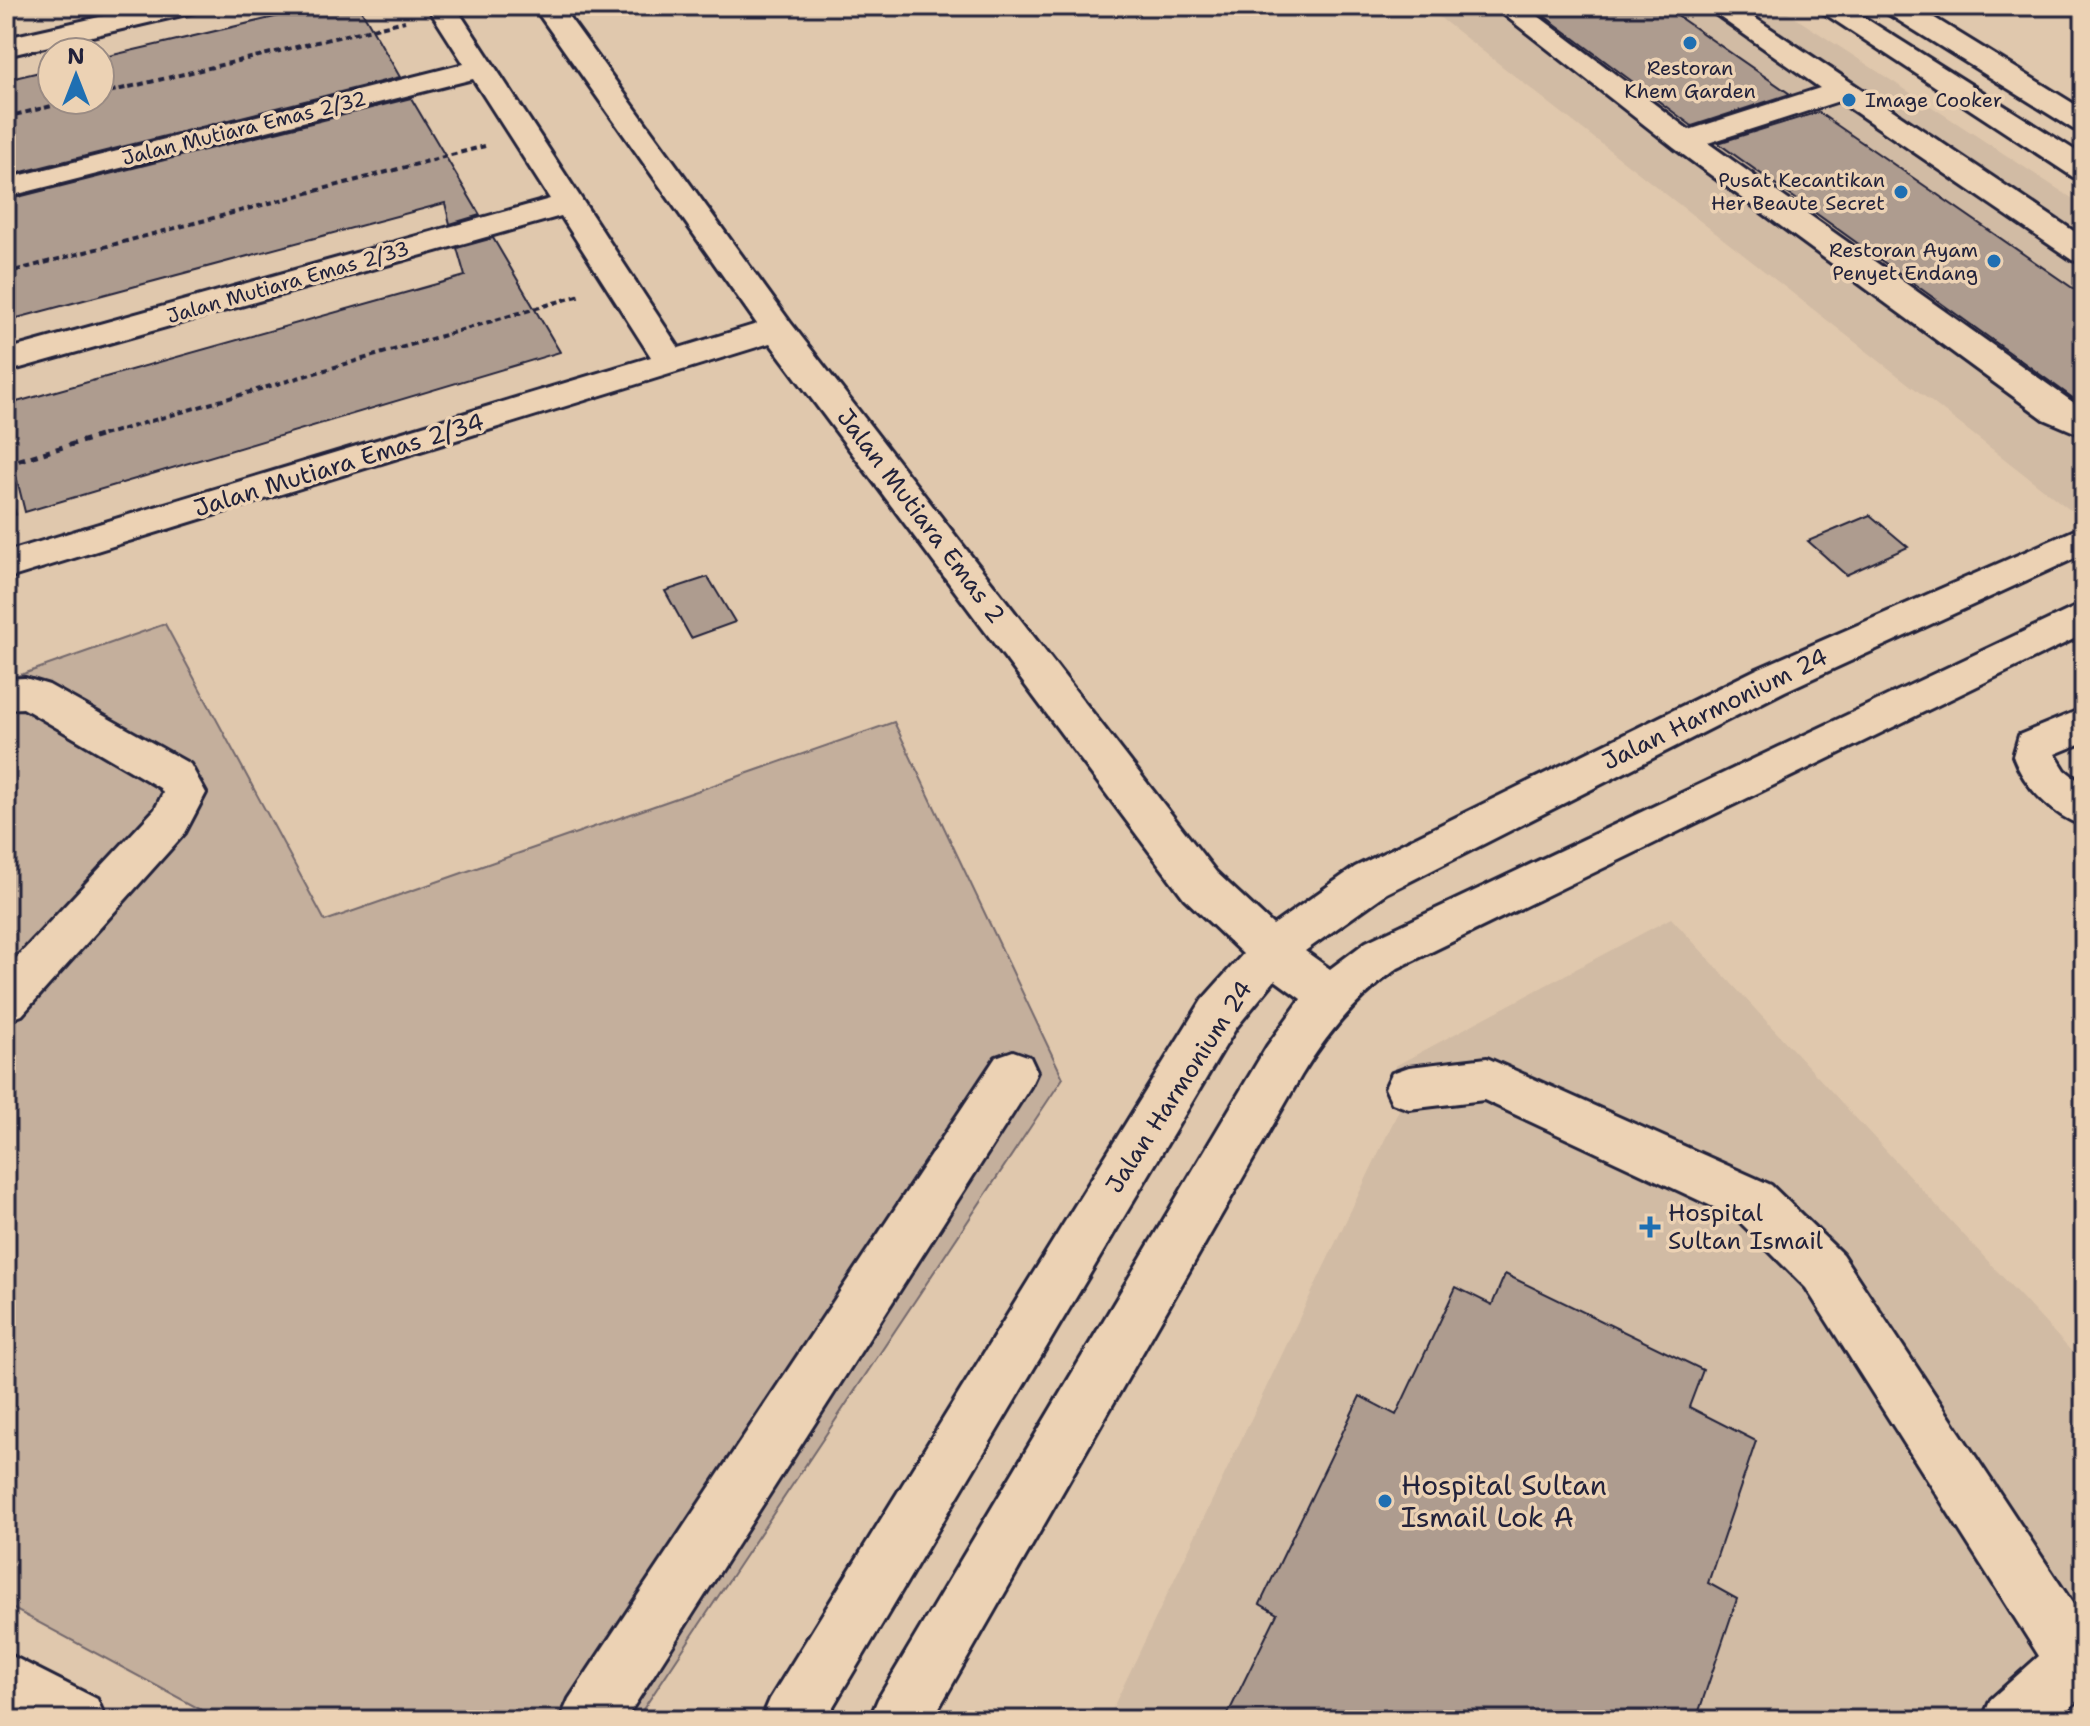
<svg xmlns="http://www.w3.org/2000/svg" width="2090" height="1726" viewBox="0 0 2090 1726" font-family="'Shantell Sans',sans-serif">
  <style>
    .built { fill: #d1bba4 }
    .green { fill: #c4af9c; stroke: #73686c; stroke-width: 2 }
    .building { fill: #ae9c8f; stroke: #22223b; stroke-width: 2 }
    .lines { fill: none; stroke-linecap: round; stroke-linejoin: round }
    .minor-casing { stroke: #22223b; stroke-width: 6 }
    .path-far1 { stroke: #22223b; stroke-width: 4; stroke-dasharray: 6 4; stroke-linecap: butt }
    .path { stroke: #22223b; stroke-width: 5; stroke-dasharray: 7 6; stroke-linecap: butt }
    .minor { fill: #ecd2b4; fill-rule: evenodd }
    .poi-dot { fill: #1f6fb2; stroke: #ecd2b4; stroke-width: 3 }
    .labels { text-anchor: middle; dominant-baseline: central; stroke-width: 7; stroke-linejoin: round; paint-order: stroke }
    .far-poi-label { font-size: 20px; fill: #22223b; stroke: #ecd2b4; text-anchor: end }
    .far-street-label { font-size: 20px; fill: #22223b; stroke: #ecd2b4 }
    .street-label { font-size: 24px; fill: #22223b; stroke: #ecd2b4 }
    .poi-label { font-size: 24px; fill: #22223b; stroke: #ecd2b4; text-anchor: start }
    .near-poi-label { font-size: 28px; fill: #22223b; stroke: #ecd2b4; text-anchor: start }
  </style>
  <rect width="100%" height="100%" fill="#e0c8ad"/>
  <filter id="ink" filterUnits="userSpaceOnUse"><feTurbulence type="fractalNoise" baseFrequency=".0125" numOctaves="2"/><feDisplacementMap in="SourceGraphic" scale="16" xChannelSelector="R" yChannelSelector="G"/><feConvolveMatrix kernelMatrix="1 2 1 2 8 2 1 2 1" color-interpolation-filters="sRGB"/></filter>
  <g filter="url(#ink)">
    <g class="built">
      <path d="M 1425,6 L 1777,6 L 2084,206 L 2084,503 L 2070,510 Z"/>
      <path d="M 1671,918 L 2084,1365 L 2084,1720 L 1107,1720 L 1409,1089 L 1395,1066 Z"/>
    </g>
    <path class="green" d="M 165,624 L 325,921 L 894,722 L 1063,1078 L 636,1720 L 220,1720 L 6,1605 L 6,680 Z"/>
    <g class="building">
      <path d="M 322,6 L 359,6 L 400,77 L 6,176 L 6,80 L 52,69 L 52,100 L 100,100 L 100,58 Z"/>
      <path d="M 1531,6 L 1663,6 L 1790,94 L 1692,126 Z"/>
      <path d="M 411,98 L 480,215 L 450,224 L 445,203 L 6,321 L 6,200 Z"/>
      <path d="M 1818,112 L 2084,296 L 2084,406 L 1718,143 Z"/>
      <path d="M 493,238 L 560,352 L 25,512 L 6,435 L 6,405 L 465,276 L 457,248 Z"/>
      <path d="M 1870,515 L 1908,547 L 1846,575 L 1808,541 Z"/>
      <path d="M 708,577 L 735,622 L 691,638 L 665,591 Z"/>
      <path d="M 1505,1274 L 1703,1370 L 1689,1407 L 1756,1441 L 1708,1583 L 1737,1599 L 1696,1720 L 1225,1720 L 1277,1614 L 1260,1604 L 1360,1396 L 1396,1415 L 1456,1287 L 1492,1305 Z"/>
    </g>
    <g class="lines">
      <defs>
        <g id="minor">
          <path d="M 148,6 L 199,6 L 195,12 L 6,56 L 6,38 Z"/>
          <path d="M 427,6 L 455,6 L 679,348 L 757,324 L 533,6 L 561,6 L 790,322 L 1216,872 L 1273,925 L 1355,867 L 1757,669 L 2084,526 L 2084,554 L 1785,691 L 1387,893 L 1305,951 L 1330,969 L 1366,942 L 2084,603 L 2084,634 L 1398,968 C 1357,998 1327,1033 1301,1076 L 932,1720 L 869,1720 L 878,1699 L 1267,1046 L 1301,999 L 1275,980 L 1236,1028 L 825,1720 L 761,1720 L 770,1699 L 1202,1000 L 1243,954 L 1184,898 L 770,343 L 6,579 L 6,552 L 651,357 L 561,216 L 6,372 L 6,350 L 550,199 L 473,79 L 6,197 L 6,179 L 464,64 Z"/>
          <path d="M 1493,6 L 1525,6 L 1689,130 L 1820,88 L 1704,6 L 1737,6 L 2084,238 L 2084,263 L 2072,260 L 1839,101 L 1708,143 L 2084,410 L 2084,436 L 2044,419 L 1674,148 Z"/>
          <path d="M 1813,6 L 1846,6 L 2084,156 L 2084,179 L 2073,177 Z"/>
          <path d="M 1881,6 L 1915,6 L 2084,110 L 2084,132 L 2073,129 L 1885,12 Z"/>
          <path d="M 25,678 L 49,685 L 190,764 L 206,793 L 185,833 L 22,1015 L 6,1021 L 6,969 L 155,809 L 163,793 L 160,788 L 23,708 L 6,709 L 6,679 Z"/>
          <path d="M 2084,708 L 2084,742 L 2055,754 L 2065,770 L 2084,785 L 2084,826 C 2053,816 2024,787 2013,756 L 2019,735 Z"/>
          <path d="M 1013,1051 L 1030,1057 L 1037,1072 L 1030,1087 L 625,1720 L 560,1720 L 569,1699 L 996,1057 Z"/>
          <path d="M 1487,1058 L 1771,1185 L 1842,1254 L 2084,1621 L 2084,1703 L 2077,1701 L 2056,1720 L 1982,1720 L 1991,1699 L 2039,1656 L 1806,1288 L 1735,1217 L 1484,1100 L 1409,1109 L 1392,1103 L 1385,1088 L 1392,1073 L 1409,1067 Z"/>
          <path d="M 6,1653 L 97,1699 L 106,1720 L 15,1720 L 6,1715 Z"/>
        </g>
      </defs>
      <use href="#minor" class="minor-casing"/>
      <g class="path-far1">
        <path d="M 100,94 L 405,21"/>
        <path d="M 6,117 L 77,100"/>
        <path d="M 6,273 L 485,146"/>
        <path d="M 93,438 L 581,295"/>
      </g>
      <g class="path">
        <path d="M 6,464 L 100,436"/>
        <path d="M 6,484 L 16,521"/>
      </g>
      <use href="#minor" class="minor"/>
    </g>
  </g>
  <g class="poi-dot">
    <circle cx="1690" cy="43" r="8"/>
    <circle cx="1849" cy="100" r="8"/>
    <circle cx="1901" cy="192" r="8"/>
    <circle cx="1994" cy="261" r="8"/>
    <path d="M1646 1215h8v8h8v8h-8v8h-8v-8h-8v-8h8z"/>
    <circle cx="1385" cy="1501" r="8"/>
  </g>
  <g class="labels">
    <g class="far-poi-label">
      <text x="1690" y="68" text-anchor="middle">Restoran<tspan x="1690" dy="23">Khem Garden</tspan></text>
      <text x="1865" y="100" text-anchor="start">Image Cooker</text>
      <text x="1885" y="180">Pusat Kecantikan<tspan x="1885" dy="23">Her Beaute Secret</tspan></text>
      <text x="1978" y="250">Restoran Ayam<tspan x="1978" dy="23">Penyet Endang</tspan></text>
    </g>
    <g class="far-street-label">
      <text transform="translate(244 128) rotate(-14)">Jalan Mutiara Emas 2/32</text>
      <text transform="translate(288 282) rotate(-16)">Jalan Mutiara Emas 2/33</text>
    </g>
    <g class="street-label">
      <text transform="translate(339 465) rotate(-17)">Jalan Mutiara Emas 2/34</text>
      <text transform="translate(921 516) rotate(53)">Jalan Mutiara Emas 2</text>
      <text transform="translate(1715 709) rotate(-26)">Jalan Harmonium 24</text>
      <text transform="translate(1179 1087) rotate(-57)">Jalan Harmonium 24</text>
    </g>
    <g class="poi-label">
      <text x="1668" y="1213">Hospital<tspan x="1668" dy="28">Sultan Ismail</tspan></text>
    </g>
    <g class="near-poi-label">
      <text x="1401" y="1485">Hospital Sultan<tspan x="1401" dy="32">Ismail Lok A</tspan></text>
    </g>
  </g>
  <rect width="2090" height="1726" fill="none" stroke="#ecd2b4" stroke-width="32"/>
  <rect x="16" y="16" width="2058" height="1694" fill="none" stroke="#22223b" stroke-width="3" filter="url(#ink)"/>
  <g transform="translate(76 76)"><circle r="38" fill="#ecd2b4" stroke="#9b8c84" stroke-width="2"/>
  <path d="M0-6L14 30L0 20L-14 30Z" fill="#1f6fb2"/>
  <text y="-12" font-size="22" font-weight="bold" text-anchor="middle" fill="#22223b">N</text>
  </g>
</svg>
